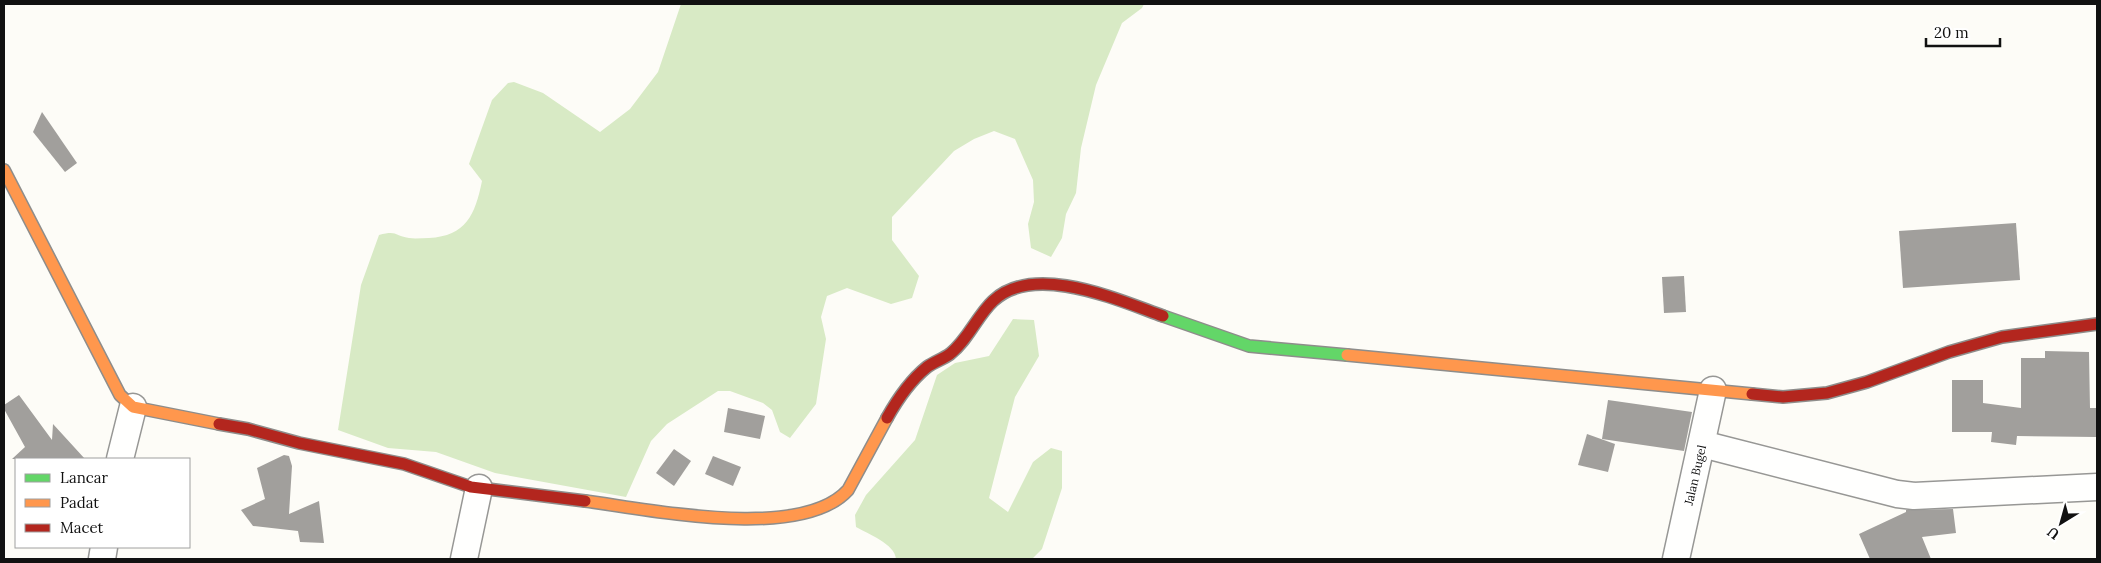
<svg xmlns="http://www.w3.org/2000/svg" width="2101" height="563" viewBox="0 0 2101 563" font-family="Lora,serif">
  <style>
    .forest { fill: #d8eac5 }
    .building { fill: #a19f9c }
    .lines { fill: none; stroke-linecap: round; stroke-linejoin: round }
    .street-casing { stroke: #979795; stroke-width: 29 }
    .fast-casing { stroke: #8e8d8b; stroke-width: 14 }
    .slow-casing { stroke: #8e8d8b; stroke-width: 14 }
    .jam-casing { stroke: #8e8d8b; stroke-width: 14 }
    .street { stroke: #fffffe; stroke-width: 26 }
    .fast { stroke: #63d668; stroke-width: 11 }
    .slow { stroke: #ff974d; stroke-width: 11 }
    .jam { stroke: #b3261e; stroke-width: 11 }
    .labels { text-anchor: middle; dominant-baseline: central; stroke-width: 5; stroke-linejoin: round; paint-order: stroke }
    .street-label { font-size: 12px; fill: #111; stroke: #fff }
  </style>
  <rect width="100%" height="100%" fill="#fdfcf7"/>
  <g class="forest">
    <path d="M 681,4 L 1144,4 L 1142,8 L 1122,23 L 1096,85 L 1081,148 L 1076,193 L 1066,214 L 1062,238 L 1051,257 L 1031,248 L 1028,224 L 1034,202 L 1033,180 L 1015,139 L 994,131 L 974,139 L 954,151 L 892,217 L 892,240 L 919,276 L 912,298 L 891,304 L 847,288 L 827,296 L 821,317 L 826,339 L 816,404 L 790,438 L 780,432 L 772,410 L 763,403 L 730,391 L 718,391 L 667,424 L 651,441 L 626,497 L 495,473 L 436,452 L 388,448 L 338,430 L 361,285 L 379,235 C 398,230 394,236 409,238 C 415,239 422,238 429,238 C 466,236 475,215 482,181 L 469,164 L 492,100 L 508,83 L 514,82 L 543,93 L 600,132 L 630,109 L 658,72 Z"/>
    <path d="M 1013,319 L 1034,320 L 1039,356 L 1015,397 L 989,498 L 1008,512 L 1033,462 L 1051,448 L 1062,451 L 1062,488 L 1042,549 L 1032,559 L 896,559 C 895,544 868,534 856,527 L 855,515 L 866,495 L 915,440 L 937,375 L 955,363 L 989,356 Z"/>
  </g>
  <g class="building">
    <path d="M 42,112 L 77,163 L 65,172 L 33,132 Z"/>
    <path d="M 2016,223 L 2020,280 L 1903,288 L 1899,231 Z"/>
    <path d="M 1684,276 L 1686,312 L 1664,313 L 1662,277 Z"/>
    <path d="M 2045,351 L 2089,352 L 2090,408 L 2096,408 L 2096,437 L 2017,436 L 2016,445 L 1991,442 L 1992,432 L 1952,432 L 1952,380 L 1983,380 L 1983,403 L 2021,408 L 2021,358 L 2045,358 Z"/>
    <path d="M 19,395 L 52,440 L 53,424 L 85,459 L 12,459 L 25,447 L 4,409 L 4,405 Z"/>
    <path d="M 1608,400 L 1692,412 L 1684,451 L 1602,439 Z"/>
    <path d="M 728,408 L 765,416 L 760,439 L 724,432 Z"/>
    <path d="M 1587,434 L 1615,444 L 1608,472 L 1578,465 Z"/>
    <path d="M 674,449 L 691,461 L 674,486 L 656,473 Z"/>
    <path d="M 284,455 L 289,456 L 292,466 L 289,514 L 319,501 L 324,543 L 300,542 L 298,531 L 253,526 L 241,510 L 265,499 L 257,468 Z"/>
    <path d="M 713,456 L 741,467 L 733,486 L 705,474 Z"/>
    <path d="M 1953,509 L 1956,533 L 1922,537 L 1931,559 L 1870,559 L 1859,534 L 1906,512 L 1906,510 Z"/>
  </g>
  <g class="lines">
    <defs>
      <g id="street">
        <path d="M 1702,444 L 1897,494 L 1914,496 L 2097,487"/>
        <path d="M 120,459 L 133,407"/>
        <path d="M 102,559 L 104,547"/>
        <path d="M 464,559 L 479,488"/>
        <path d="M 1676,559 L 1713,390"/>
      </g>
      <path id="fast" d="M 1163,316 L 1249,346 L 1347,355"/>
      <g id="slow">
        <path d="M 4,170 L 120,395 L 133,407 L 219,424"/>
        <path d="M 1347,355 L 1752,394"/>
        <path d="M 585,501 C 648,509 801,542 848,490 L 887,418"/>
      </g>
      <g id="jam">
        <path d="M 1752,394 L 1783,397 L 1827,393 L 1867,382 L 1949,352 L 2002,337 L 2097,324"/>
        <path d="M 887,418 C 897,400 911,380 927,367 C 934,362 943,359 950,354 C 968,340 977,316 993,301 C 1034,262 1118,300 1163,316"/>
        <path d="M 219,424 L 248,429 L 299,443 L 404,464 L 471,487 L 585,501"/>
      </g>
    </defs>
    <use href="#street" class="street-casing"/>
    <use href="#fast" class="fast-casing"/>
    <use href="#slow" class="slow-casing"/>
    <use href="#jam" class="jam-casing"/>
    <use href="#street" class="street"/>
    <use href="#fast" class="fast"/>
    <use href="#slow" class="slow"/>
    <use href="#jam" class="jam"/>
  </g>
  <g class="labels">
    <g class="street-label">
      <text transform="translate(1695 475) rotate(-77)">Jalan Bugel</text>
    </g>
  </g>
  <rect width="2101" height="563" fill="none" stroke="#111111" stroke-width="10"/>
  <rect x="15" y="458" width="175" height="90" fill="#ffffff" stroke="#a0a0a0"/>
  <rect x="25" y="474" width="25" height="8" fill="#63d668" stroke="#a0a0a0"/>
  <text x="60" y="483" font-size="15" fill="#111111">Lancar</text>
  <rect x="25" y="499" width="25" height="8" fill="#ff974d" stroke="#a0a0a0"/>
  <text x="60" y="508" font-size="15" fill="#111111">Padat</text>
  <rect x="25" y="524" width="25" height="8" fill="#b3261e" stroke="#a0a0a0"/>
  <text x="60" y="533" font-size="15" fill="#111111">Macet</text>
  <g transform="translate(2061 523) rotate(217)" stroke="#ffffff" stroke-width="4" paint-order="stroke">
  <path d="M0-4L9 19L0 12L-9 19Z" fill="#111111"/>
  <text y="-8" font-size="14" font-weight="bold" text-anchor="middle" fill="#111111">U</text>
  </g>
  <path d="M1926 38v8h74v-8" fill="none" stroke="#111111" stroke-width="2.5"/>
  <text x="1934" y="38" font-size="15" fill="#111111" stroke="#ffffff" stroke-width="4" paint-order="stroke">20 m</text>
</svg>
